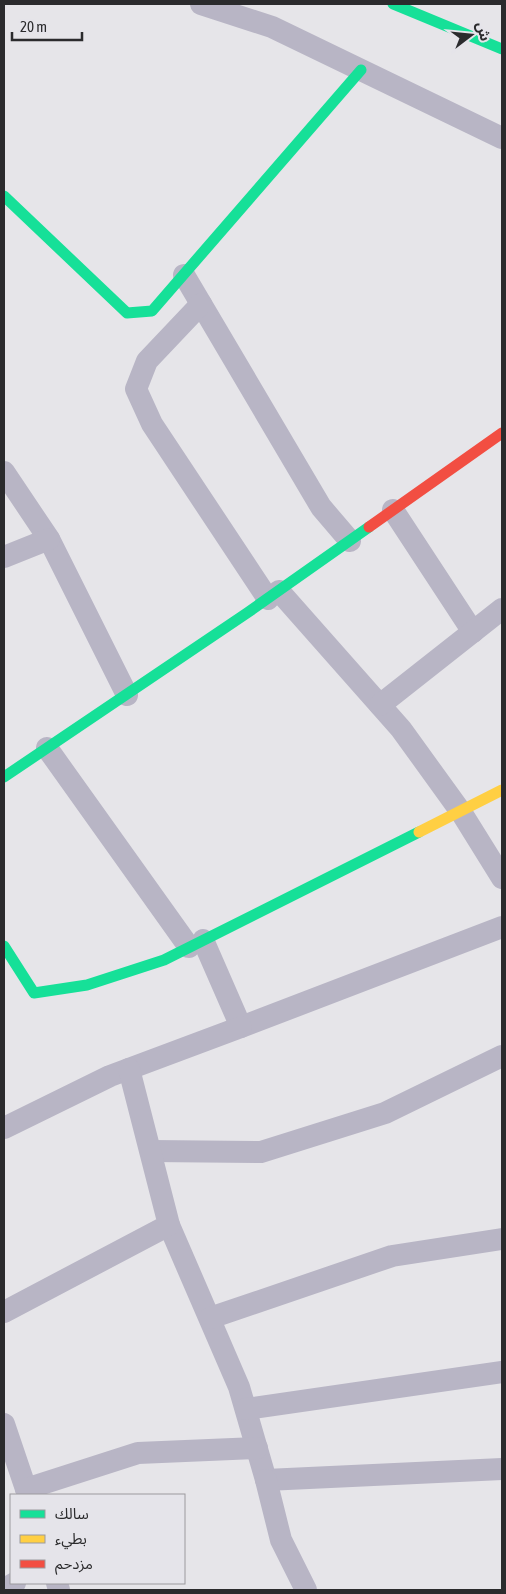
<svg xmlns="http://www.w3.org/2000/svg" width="506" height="1594" viewBox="0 0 506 1594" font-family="'Asap Condensed','Noto Sans Arabic',sans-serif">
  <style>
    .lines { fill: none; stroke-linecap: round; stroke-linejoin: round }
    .street { stroke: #b8b5c5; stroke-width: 22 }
    .fast { stroke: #16e098; stroke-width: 11 }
    .slow { stroke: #ffcf43; stroke-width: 11 }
    .jam { stroke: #f24e42; stroke-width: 11 }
  </style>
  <rect width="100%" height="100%" fill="#e6e5e9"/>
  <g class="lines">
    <g class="street">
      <path d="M 201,4 L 272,27 L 502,138"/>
      <path d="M 184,275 L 321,507 L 350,541"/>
      <path d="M 201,304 L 147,361 L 136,389 L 152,424 L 268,599"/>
      <path d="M 4,472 L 49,539 L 127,695"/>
      <path d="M 393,510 L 473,632"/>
      <path d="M 4,557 L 49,539"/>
      <path d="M 279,591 L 401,729 L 461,812 L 502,878"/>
      <path d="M 380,705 L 502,609"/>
      <path d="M 47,748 L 189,947"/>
      <path d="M 203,940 L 241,1027 L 502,927"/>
      <path d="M 4,1128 L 110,1076 L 241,1027"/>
      <path d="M 151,1151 L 261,1152 L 385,1113 L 502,1056"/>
      <path d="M 169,1225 L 239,1387 L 266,1480 L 502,1469"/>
      <path d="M 4,1312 L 169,1225 L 129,1069"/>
      <path d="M 210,1318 L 392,1256 L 502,1239"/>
      <path d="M 246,1409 L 502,1372"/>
      <path d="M 4,1424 L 28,1495"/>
      <path d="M 266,1480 L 281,1540 L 306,1590"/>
      <path d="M 26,1489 L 138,1453 L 257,1448"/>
      <path d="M 57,1583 L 59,1590"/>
      <path d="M 4,1589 L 15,1583"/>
    </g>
    <g class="fast">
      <path d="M 393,4 L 502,49"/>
      <path d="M 4,196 L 127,313 L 152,311 L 361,70"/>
      <path d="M 4,777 L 247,613 L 369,527"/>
      <path d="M 4,946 L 34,993 L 87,985 L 164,960 L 419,832"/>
    </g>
    <path class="slow" d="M 419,832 L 502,790"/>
    <path class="jam" d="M 369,527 L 502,433"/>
  </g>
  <rect width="506" height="1594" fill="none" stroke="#2b2b2d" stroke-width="10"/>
  <rect x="10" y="1494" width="175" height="90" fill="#e5e4ea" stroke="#9b9a9e"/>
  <rect x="20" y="1510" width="25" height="8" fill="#16e098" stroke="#9b9a9e"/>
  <text x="55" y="1519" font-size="15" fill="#2b2b2d">سالك</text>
  <rect x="20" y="1535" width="25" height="8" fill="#ffcf43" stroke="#9b9a9e"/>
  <text x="55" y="1544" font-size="15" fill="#2b2b2d">بطيء</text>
  <rect x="20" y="1560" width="25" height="8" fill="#f24e42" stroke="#9b9a9e"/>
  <text x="55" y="1569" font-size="15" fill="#2b2b2d">مزدحم</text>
  <g transform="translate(471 35) rotate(74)" stroke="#e5e4ea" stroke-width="4" paint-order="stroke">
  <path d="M0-4L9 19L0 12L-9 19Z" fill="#2b2b2d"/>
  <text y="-8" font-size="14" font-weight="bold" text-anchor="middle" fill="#2b2b2d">ش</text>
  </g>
  <path d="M12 32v8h70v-8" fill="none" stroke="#2b2b2d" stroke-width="2.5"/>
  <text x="20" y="32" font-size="15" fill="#2b2b2d" stroke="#e5e4ea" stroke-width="4" paint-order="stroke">20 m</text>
</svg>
